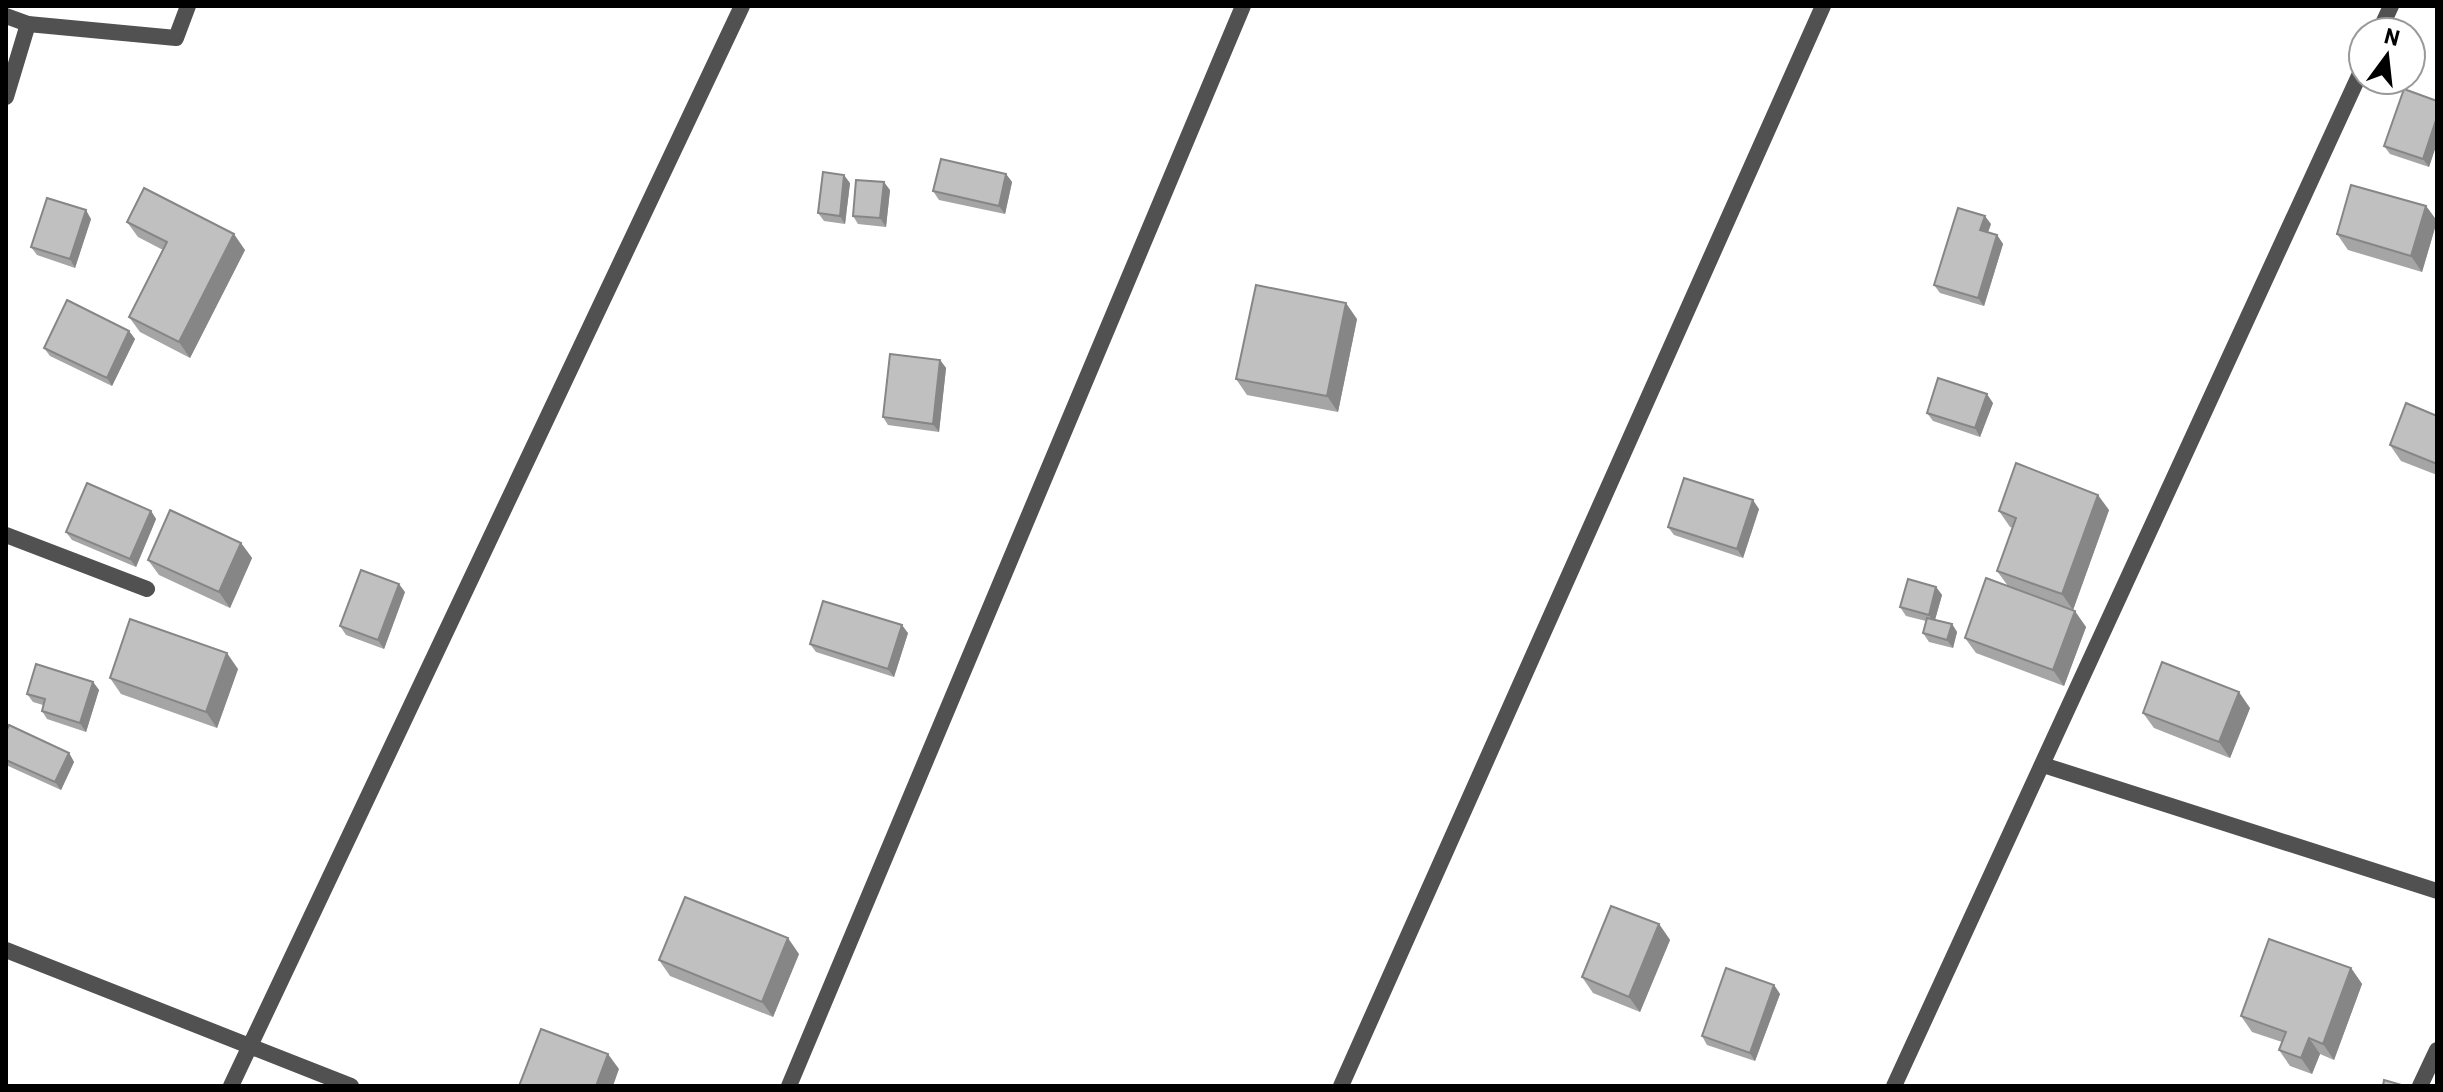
<svg xmlns="http://www.w3.org/2000/svg" width="2443" height="1092" viewBox="0 0 2443 1092" font-family="Barlow,sans-serif">
  <style>
    .lines { fill: none; stroke-linecap: round; stroke-linejoin: round }
    .service { stroke: #515151; stroke-width: 16 }
    .minor { stroke: #515151; stroke-width: 16 }
    .wall { fill: #a5a5a5 }
    .shaded-wall { fill: #868686 }
    .building { fill: #c0c0c0; stroke: #868686; stroke-width: 2 }
  </style>
  <rect width="100%" height="100%" fill="#fff"/>
  <g class="lines">
    <path class="service" d="M 6,535 L 147,589"/>
    <g class="minor">
      <path d="M 6,16 L 28,24 L 176,38 L 188,6"/>
      <path d="M 2379,32 L 2391,6"/>
      <path d="M 6,97 L 28,24"/>
      <path d="M 2043,765 L 2437,891"/>
      <path d="M 6,950 L 351,1086"/>
      <path d="M 231,1086 L 742,6"/>
      <path d="M 789,1086 L 1243,6"/>
      <path d="M 1341,1086 L 1823,6"/>
      <path d="M 1894,1086 L 2363,67"/>
      <path d="M 2420,1086 L 2437,1050"/>
    </g>
  </g>
  <g class="wall">
    <path d="M 2437,101 L 2437,143 L 2429,167 L 2390,154 L 2384,146 Z"/>
    <path d="M 1006,174 L 1012,182 L 1005,214 L 939,200 L 933,191 Z"/>
    <path d="M 850,183 L 845,224 L 824,221 L 818,213 Z"/>
    <path d="M 890,190 L 886,227 L 858,224 L 853,216 Z"/>
    <path d="M 2426,206 L 2437,221 L 2422,272 L 2348,250 L 2337,234 Z"/>
    <path d="M 91,219 L 75,268 L 37,255 L 31,247 Z"/>
    <path d="M 127,222 L 245,250 L 190,358 L 140,332 L 129,317 L 163,250 L 138,237 Z"/>
    <path d="M 1991,224 L 1988,232 L 1997,235 L 2003,244 L 1984,306 L 1940,293 L 1934,285 Z"/>
    <path d="M 1357,319 L 1338,412 L 1247,395 L 1236,379 Z"/>
    <path d="M 129,331 L 135,339 L 112,386 L 50,356 L 44,348 Z"/>
    <path d="M 940,360 L 946,368 L 939,432 L 888,425 L 883,417 Z"/>
    <path d="M 1993,403 L 1980,437 L 1933,421 L 1927,413 Z"/>
    <path d="M 2437,416 L 2437,475 L 2401,461 L 2390,445 Z"/>
    <path d="M 1759,509 L 1743,558 L 1674,535 L 1668,527 Z"/>
    <path d="M 2109,510 L 2073,610 L 2086,627 L 2064,686 L 1976,653 L 1965,638 L 2008,586 L 1997,571 L 2013,528 L 2010,527 L 1999,511 Z"/>
    <path d="M 151,511 L 156,519 L 136,567 L 72,540 L 66,532 Z"/>
    <path d="M 241,543 L 252,558 L 230,608 L 159,575 L 148,560 Z"/>
    <path d="M 1936,587 L 1942,595 L 1935,620 L 1952,624 L 1957,632 L 1953,648 L 1929,642 L 1923,633 L 1926,621 L 1906,616 L 1900,607 Z"/>
    <path d="M 405,592 L 384,649 L 346,635 L 340,626 Z"/>
    <path d="M 908,633 L 894,677 L 816,652 L 810,644 Z"/>
    <path d="M 238,669 L 217,728 L 121,694 L 110,678 Z"/>
    <path d="M 93,682 L 99,690 L 86,732 L 47,719 L 42,711 L 43,705 L 33,702 L 27,694 Z"/>
    <path d="M 2250,708 L 2230,758 L 2154,728 L 2143,713 Z"/>
    <path d="M 6,732 L 69,753 L 74,762 L 61,790 L 6,765 Z"/>
    <path d="M 1659,924 L 1670,940 L 1640,1012 L 1593,993 L 1582,977 Z"/>
    <path d="M 799,954 L 773,1017 L 670,976 L 659,960 Z"/>
    <path d="M 2351,968 L 2362,984 L 2334,1060 L 2320,1054 L 2312,1074 L 2290,1066 L 2279,1050 L 2282,1042 L 2252,1032 L 2241,1016 Z"/>
    <path d="M 1774,985 L 1780,994 L 1755,1061 L 1707,1045 L 1702,1036 Z"/>
  </g>
  <g class="shaded-wall">
    <path d="M 2437,117 L 2437,143 L 2429,167 L 2423,159 Z"/>
    <path d="M 1006,174 L 1012,182 L 1005,214 L 999,206 Z"/>
    <path d="M 844,175 L 850,183 L 845,224 L 840,216 Z"/>
    <path d="M 884,182 L 890,190 L 886,227 L 880,218 Z"/>
    <path d="M 2426,206 L 2437,221 L 2422,272 L 2411,256 Z"/>
    <path d="M 86,210 L 91,219 L 75,268 L 70,259 Z"/>
    <path d="M 1985,216 L 1991,224 L 1986,238 L 1980,230 Z"/>
    <path d="M 234,234 L 245,250 L 190,358 L 179,342 Z"/>
    <path d="M 1997,235 L 2003,244 L 1984,306 L 1978,298 Z"/>
    <path d="M 1346,303 L 1357,319 L 1338,412 L 1327,396 Z"/>
    <path d="M 129,331 L 135,339 L 112,386 L 107,378 Z"/>
    <path d="M 940,360 L 946,368 L 939,432 L 933,424 Z"/>
    <path d="M 1987,394 L 1993,403 L 1980,437 L 1975,428 Z"/>
    <path d="M 2098,495 L 2109,510 L 2073,610 L 2062,594 Z"/>
    <path d="M 1753,500 L 1759,509 L 1743,558 L 1737,549 Z"/>
    <path d="M 151,511 L 156,519 L 136,567 L 130,559 Z"/>
    <path d="M 241,543 L 252,558 L 230,608 L 219,592 Z"/>
    <path d="M 399,584 L 405,592 L 384,649 L 378,640 Z"/>
    <path d="M 1936,587 L 1942,595 L 1934,623 L 1929,615 Z"/>
    <path d="M 2075,611 L 2086,627 L 2064,686 L 2053,670 Z"/>
    <path d="M 1952,624 L 1957,632 L 1953,648 L 1947,640 Z"/>
    <path d="M 902,625 L 908,633 L 894,677 L 888,669 Z"/>
    <path d="M 227,653 L 238,669 L 217,728 L 206,712 Z"/>
    <path d="M 93,682 L 99,690 L 86,732 L 80,723 Z"/>
    <path d="M 2239,692 L 2250,708 L 2230,758 L 2219,742 Z"/>
    <path d="M 69,753 L 74,762 L 61,790 L 55,782 Z"/>
    <path d="M 1659,924 L 1670,940 L 1640,1012 L 1629,997 Z"/>
    <path d="M 788,938 L 799,954 L 773,1017 L 762,1002 Z"/>
    <path d="M 2351,968 L 2362,984 L 2334,1060 L 2323,1044 Z"/>
    <path d="M 1774,985 L 1780,994 L 1755,1061 L 1750,1053 Z"/>
    <path d="M 2309,1038 L 2320,1054 L 2312,1074 L 2301,1058 Z"/>
    <path d="M 608,1054 L 619,1069 L 613,1086 L 596,1086 Z"/>
  </g>
  <g class="building">
    <path d="M 2404,89 L 2437,101 L 2437,117 L 2423,159 L 2384,146 Z"/>
    <path d="M 941,159 L 1006,174 L 999,206 L 933,191 Z"/>
    <path d="M 823,172 L 844,175 L 840,216 L 818,213 Z"/>
    <path d="M 856,180 L 884,182 L 880,218 L 853,216 Z"/>
    <path d="M 2351,185 L 2426,206 L 2411,256 L 2337,234 Z"/>
    <path d="M 144,188 L 234,234 L 179,342 L 129,317 L 167,242 L 127,222 Z"/>
    <path d="M 47,198 L 86,210 L 70,259 L 31,247 Z"/>
    <path d="M 1958,208 L 1985,216 L 1980,230 L 1997,235 L 1978,298 L 1934,285 Z"/>
    <path d="M 1256,285 L 1346,303 L 1327,396 L 1236,379 Z"/>
    <path d="M 67,300 L 129,331 L 107,378 L 44,348 Z"/>
    <path d="M 890,354 L 940,360 L 933,424 L 883,417 Z"/>
    <path d="M 1938,378 L 1987,394 L 1975,428 L 1927,413 Z"/>
    <path d="M 2406,403 L 2437,416 L 2437,464 L 2390,445 Z"/>
    <path d="M 2016,463 L 2098,495 L 2062,594 L 1997,571 L 2016,518 L 1999,511 Z"/>
    <path d="M 1684,478 L 1753,500 L 1737,549 L 1668,527 Z"/>
    <path d="M 87,483 L 151,511 L 130,559 L 66,532 Z"/>
    <path d="M 170,510 L 241,543 L 219,592 L 148,560 Z"/>
    <path d="M 361,570 L 399,584 L 378,640 L 340,626 Z"/>
    <path d="M 1986,578 L 2075,611 L 2053,670 L 1965,638 Z"/>
    <path d="M 1908,579 L 1936,587 L 1929,615 L 1900,607 Z"/>
    <path d="M 823,601 L 902,625 L 888,669 L 810,644 Z"/>
    <path d="M 1927,618 L 1952,624 L 1947,640 L 1923,633 Z"/>
    <path d="M 130,619 L 227,653 L 206,712 L 110,678 Z"/>
    <path d="M 2162,662 L 2239,692 L 2219,742 L 2143,713 Z"/>
    <path d="M 36,664 L 93,682 L 80,723 L 42,711 L 45,699 L 27,694 Z"/>
    <path d="M 9,725 L 69,753 L 55,782 L 6,760 L 6,732 Z"/>
    <path d="M 685,897 L 788,938 L 762,1002 L 659,960 Z"/>
    <path d="M 1611,906 L 1659,924 L 1629,997 L 1582,977 Z"/>
    <path d="M 2269,939 L 2351,968 L 2323,1044 L 2309,1038 L 2301,1058 L 2279,1050 L 2286,1032 L 2241,1016 Z"/>
    <path d="M 1726,968 L 1774,985 L 1750,1053 L 1702,1036 Z"/>
    <path d="M 541,1029 L 608,1054 L 596,1086 L 519,1086 Z"/>
    <path d="M 2384,1080 L 2405,1086 L 2383,1086 Z"/>
  </g>
  <rect width="2443" height="1092" fill="none" stroke="#000000" stroke-width="16"/>
  <g transform="translate(2387 56) rotate(15)"><circle r="38" fill="#ffffff" stroke="#999999" stroke-width="2"/>
  <path d="M0-6L14 30L0 20L-14 30Z" fill="#000000"/>
  <text y="-12" font-size="22" font-weight="bold" text-anchor="middle" fill="#000000">N</text>
  </g>
</svg>
